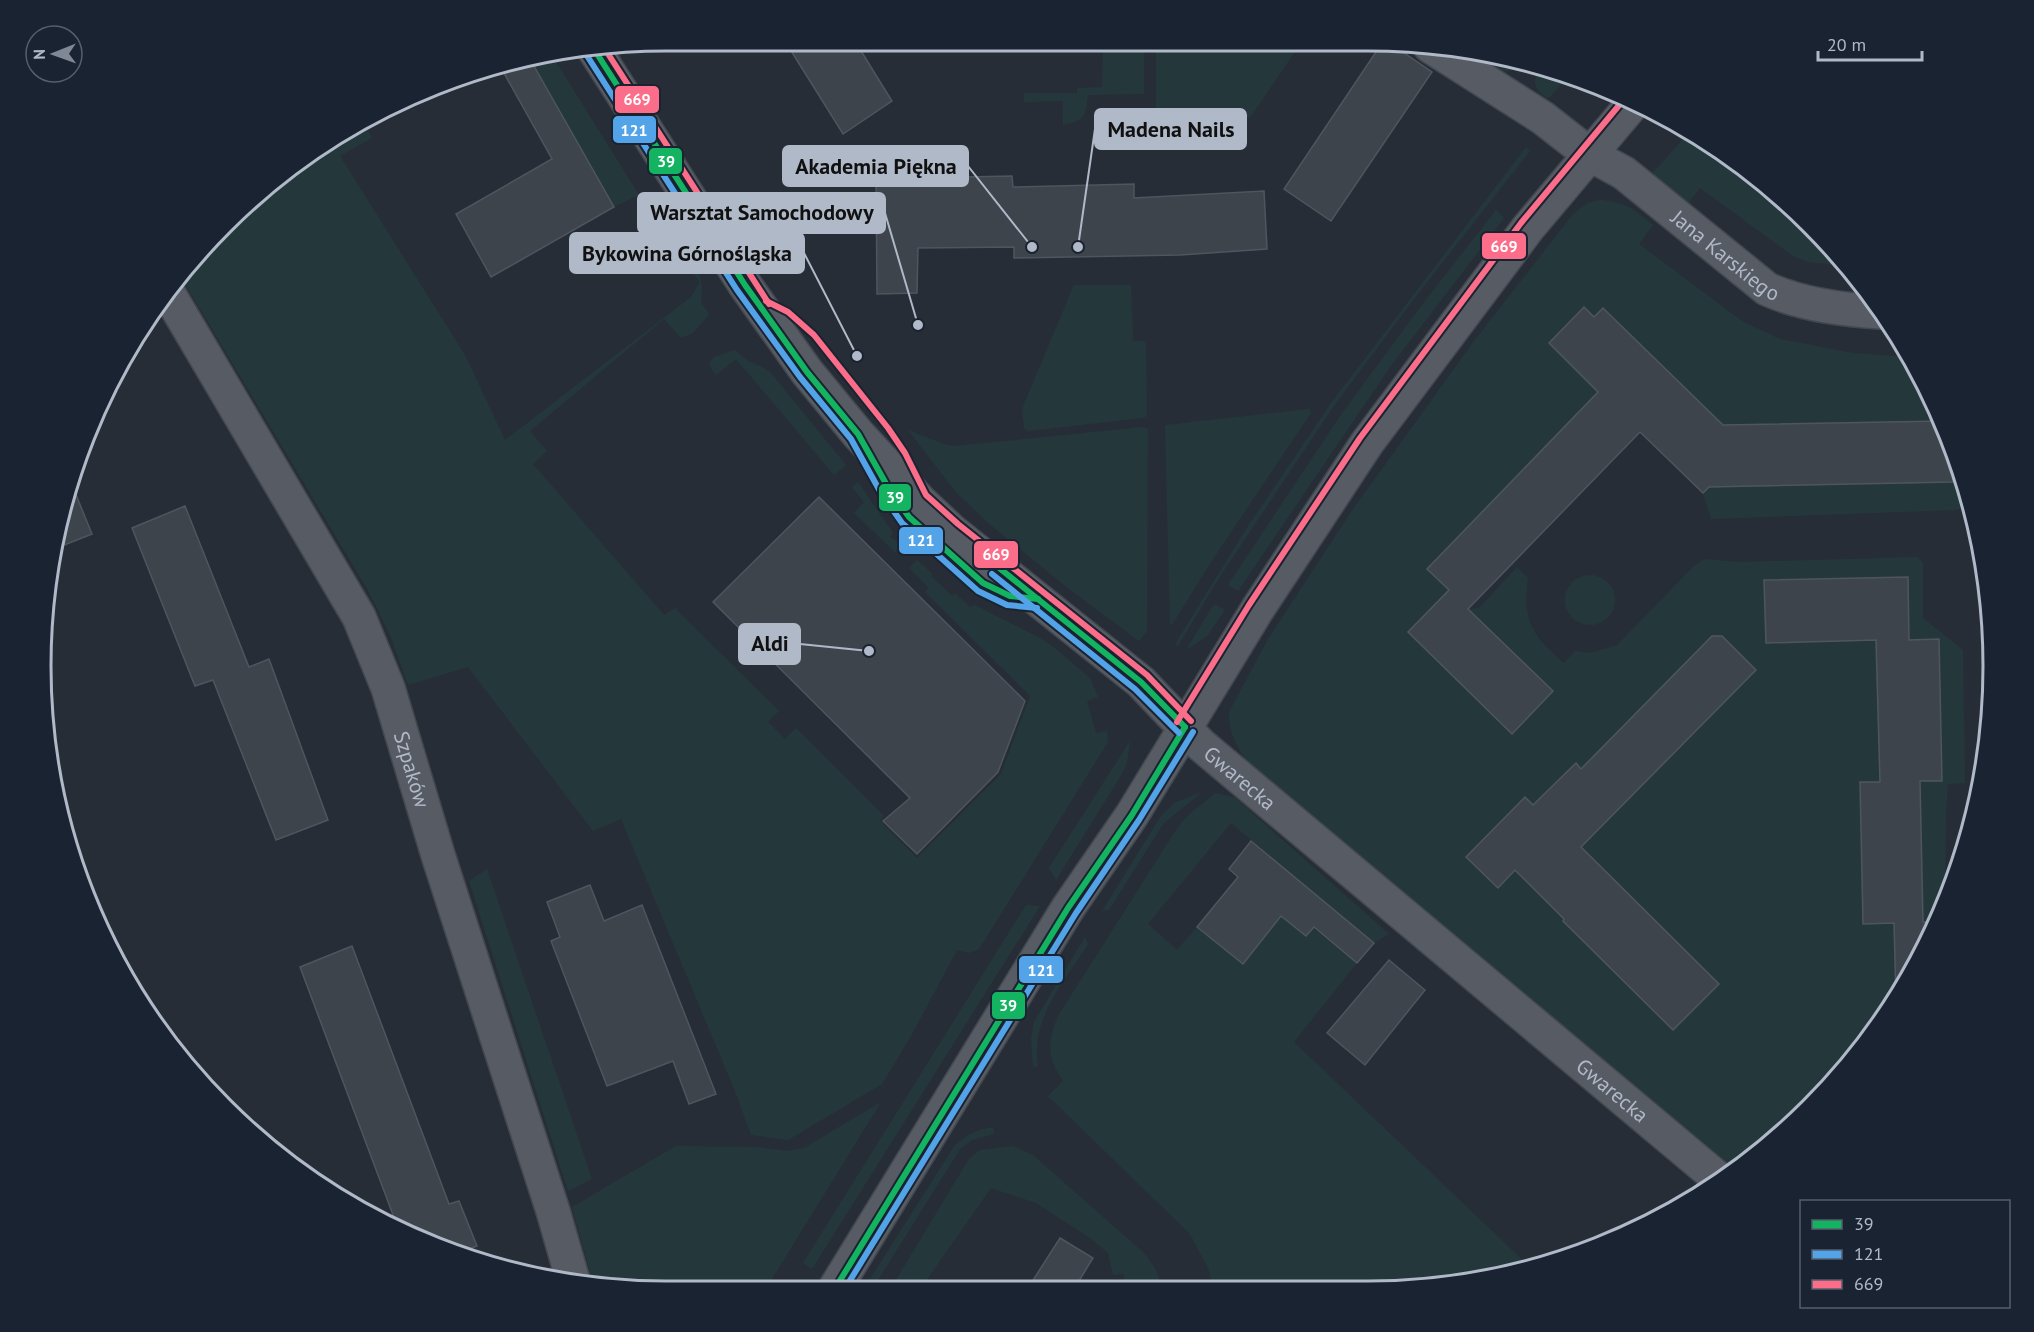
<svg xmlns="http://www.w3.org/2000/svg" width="2034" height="1332" viewBox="0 0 2034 1332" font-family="'PT Sans',sans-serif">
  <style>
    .green { fill: #24383c }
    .building { fill: #3e444c; stroke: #4f555e; stroke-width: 1.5 }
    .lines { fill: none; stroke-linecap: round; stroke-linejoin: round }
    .minor-casing { stroke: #43484f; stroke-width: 36 }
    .minor { stroke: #575b64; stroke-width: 33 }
    .bus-1-casing { stroke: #1a2331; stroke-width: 10 }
    .bus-2-casing { stroke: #1a2331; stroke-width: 10 }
    .bus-3-casing { stroke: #1a2331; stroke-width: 10 }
    .bus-1 { stroke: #13b361; stroke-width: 6 }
    .bus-2 { stroke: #53a3e8; stroke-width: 6 }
    .bus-3 { stroke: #fb6d88; stroke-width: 6 }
    .labels { text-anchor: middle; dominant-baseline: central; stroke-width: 6; stroke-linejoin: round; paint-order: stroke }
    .street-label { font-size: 21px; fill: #b0b9c8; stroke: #1a2331 }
    .rim { fill: none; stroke: #b0b9c8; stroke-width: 3 }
    .leader { fill: none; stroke: #b0b9c8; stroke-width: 2 }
    .callout-dot { fill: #b0b9c8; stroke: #1a2331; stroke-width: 2 }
    .callout { fill: #b0b9c8; stroke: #b0b9c8; stroke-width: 2 }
    .callout-label { font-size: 22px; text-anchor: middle; font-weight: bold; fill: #111 }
    .line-badge { stroke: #1a2331; stroke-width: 2 }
    .badge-label { font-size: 16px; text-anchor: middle; font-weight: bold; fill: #fff }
  </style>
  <rect width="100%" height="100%" fill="#272d36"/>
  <g class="green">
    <path d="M 1103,46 L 1144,46 L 1144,94 L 1088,95 C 1085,117 1085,120 1063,125 L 1063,101 L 1024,102 L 1024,93 L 1077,93 L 1077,88 L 1102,87 Z"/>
    <path d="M 1156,46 L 1299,46 L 1251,116 C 1225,132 1188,128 1159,128 L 1156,124 Z"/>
    <path d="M 1472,51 L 1508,59 L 1517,65 L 1509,71 L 1503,71 Z"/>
    <path d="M 551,54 L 639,195 L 614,207 L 528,59 Z"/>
    <path d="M 1541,67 L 1554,70 L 1564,77 L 1567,73 L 1570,74 L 1550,97 L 1547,98 C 1533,88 1532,81 1541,67 Z"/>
    <path d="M 364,123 L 372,138 L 340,156 L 465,355 L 505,440 L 691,297 L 700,282 L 676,251 L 684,249 C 699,269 704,278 701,303 L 709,314 L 707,317 L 693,333 L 681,338 L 664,319 L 530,431 L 547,451 L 533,464 L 664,615 L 675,608 L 779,711 L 768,722 L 785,739 L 796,728 L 884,816 L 880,821 L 917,858 L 1001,774 L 1030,696 L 925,592 L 929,588 L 909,568 L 917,560 L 933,574 L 931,576 L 952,596 L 955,593 L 970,607 L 975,605 L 1042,639 L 1056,649 L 1090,678 L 1098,697 L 1087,701 L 1096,733 L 1107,731 L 1108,742 L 979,949 L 969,953 L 957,950 L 911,1036 L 882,1084 L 788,1140 L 751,1135 L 735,1091 L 621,819 L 593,831 L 468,667 L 408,685 L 390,635 L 369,592 L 179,274 L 224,223 L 318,146 Z"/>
    <path d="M 1688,134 L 1781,196 L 1847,266 L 1808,262 L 1793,256 L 1700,188 L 1684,209 L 1648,178 Z"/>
    <path d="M 1526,147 L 1530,151 L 1414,299 L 1333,407 L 1219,578 L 1178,646 L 1175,644 L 1248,526 L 1331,403 Z"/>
    <path d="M 1601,200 C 1626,202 1635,210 1653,225 L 1639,244 L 1742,321 L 1780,339 L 1853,353 L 1909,357 L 1929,390 L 1941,421 L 1723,425 L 1604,308 L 1594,317 L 1583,307 L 1549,343 L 1597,391 L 1592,399 L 1427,569 L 1449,590 L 1408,632 L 1512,734 L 1553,691 L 1468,609 L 1479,608 L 1517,567 L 1528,578 C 1522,621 1533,637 1564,663 L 1575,651 L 1590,653 L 1617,645 L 1693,567 L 1704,559 L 1739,562 L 1918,557 L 1923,563 L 1923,618 L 1963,650 L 1965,783 L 1948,784 L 1946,813 L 1945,900 L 1910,979 L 1838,1079 L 1749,1162 L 1736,1170 L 1373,870 L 1247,762 C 1237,746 1228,732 1229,712 L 1268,639 L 1351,512 L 1471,345 L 1573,214 L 1588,203 Z"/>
    <path d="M 1496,210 L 1504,218 L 1390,367 L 1238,591 L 1228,585 L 1340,416 L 1421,306 Z"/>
    <path d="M 1074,285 L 1131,285 L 1133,341 L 1144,341 L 1146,344 L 1147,416 L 1143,418 L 1028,431 L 1024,428 L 1022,409 Z"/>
    <path d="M 735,350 C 748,364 757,362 771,373 L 846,465 L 834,475 L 736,359 L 716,375 L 710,367 L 710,362 L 714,357 Z"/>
    <path d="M 1309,409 L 1311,413 L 1211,562 L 1172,625 L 1170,624 L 1165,425 Z"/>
    <path d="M 1143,427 L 1148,429 L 1147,631 L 1139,641 L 1069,589 L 987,522 L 955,491 L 908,430 L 944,444 L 955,446 Z"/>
    <path d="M 1953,470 L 1959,470 L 1972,505 L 1956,510 L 1711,519 L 1703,493 L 1713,484 L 1953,482 Z"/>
    <path d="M 858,482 L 893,533 L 890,537 L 902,545 L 895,552 L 854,513 L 864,502 L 852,487 Z"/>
    <circle cx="1590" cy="600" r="25"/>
    <path d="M 1214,604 L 1225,610 L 1207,636 L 1186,650 Z"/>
    <path d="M 1130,741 L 1127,763 L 1120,777 L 1056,880 L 1049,868 Z"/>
    <path d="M 1202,792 L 1163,824 L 1109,910 L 1102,911 L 1161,816 L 1174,803 Z"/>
    <path d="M 1215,793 L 1234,797 L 1389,934 L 1374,943 L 1231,823 L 1148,924 L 1177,950 L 1197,927 L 1243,964 L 1281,916 L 1306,936 L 1313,928 L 1357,963 L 1294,1042 L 1532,1269 L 1409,1290 L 1213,1289 L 1209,1270 L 1190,1234 L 1048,1096 L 1063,1081 C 1047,1057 1047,1042 1058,1016 L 1174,833 L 1186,817 Z"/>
    <path d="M 487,869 L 592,1179 L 568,1191 L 469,881 Z"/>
    <path d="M 1026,905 L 1040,906 L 812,1269 L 803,1263 Z"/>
    <path d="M 1085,937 L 1088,944 C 1064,982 1030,1018 1038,1066 L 1033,1067 L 1031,1038 L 1034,1022 Z"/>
    <path d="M 881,1102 L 767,1287 L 592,1286 L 592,1279 L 572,1207 L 676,1146 L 756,1147 L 787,1151 L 804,1148 Z"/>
    <path d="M 993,1127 L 994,1134 L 972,1140 L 960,1149 L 873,1288 L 865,1287 L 955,1145 C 966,1135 978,1129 993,1127 Z"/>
    <path d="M 1013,1146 L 1033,1155 L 1145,1254 L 1156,1270 L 1163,1289 L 1127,1289 L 1123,1274 L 1113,1275 L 1108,1253 L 1090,1238 L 1036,1203 L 991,1188 L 921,1288 L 891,1288 L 969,1159 L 980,1150 Z"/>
  </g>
  <g class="building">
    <path d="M 788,46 L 858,46 L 892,101 L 843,134 Z"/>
    <path d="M 1380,46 L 1394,46 L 1432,72 L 1331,221 L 1284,189 Z"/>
    <path d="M 530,59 L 614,207 L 491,277 L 456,214 L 552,159 L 500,66 Z"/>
    <path d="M 917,173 L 916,178 L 1012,176 L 1013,187 L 1134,184 L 1134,198 L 1264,191 L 1267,249 L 1180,255 L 1014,258 L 1014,247 L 918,248 L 917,293 L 877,294 L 876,175 Z"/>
    <path d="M 1584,307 L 1594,317 L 1603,308 L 1723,425 L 1941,421 L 1959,470 L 1953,470 L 1953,482 L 1709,487 L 1703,493 L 1640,432 L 1468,609 L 1553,691 L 1512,734 L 1408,632 L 1449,590 L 1427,569 L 1598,392 L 1549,343 Z"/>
    <path d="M 70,480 L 92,534 L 54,549 L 62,504 Z"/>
    <path d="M 819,497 L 1025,701 L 998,772 L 917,854 L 883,821 L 910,798 L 713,602 Z"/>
    <path d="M 185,506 L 249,667 L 269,659 L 328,820 L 276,840 L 213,680 L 195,686 L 132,528 Z"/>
    <path d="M 1908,577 L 1909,640 L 1939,639 L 1942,781 L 1920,781 L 1923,922 L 1935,922 L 1910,979 L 1896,999 L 1894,923 L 1863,924 L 1860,782 L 1880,782 L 1876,640 L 1766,643 L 1764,580 Z"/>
    <path d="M 1712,636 L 1722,636 L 1756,670 L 1581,847 L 1719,984 L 1673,1030 L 1563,921 L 1564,919 L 1515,870 L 1498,888 L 1466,857 L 1525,797 L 1533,805 L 1576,763 L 1581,769 Z"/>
    <path d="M 1251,841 L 1374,943 L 1357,963 L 1314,927 L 1306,936 L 1281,916 L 1243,964 L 1197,927 L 1238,877 L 1229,869 Z"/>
    <path d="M 590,885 L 604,921 L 642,905 L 716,1094 L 689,1104 L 673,1061 L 607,1086 L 551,941 L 560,937 L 547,902 Z"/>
    <path d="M 352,946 L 449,1204 L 459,1201 L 477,1246 L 458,1253 L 399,1231 L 300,967 Z"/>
    <path d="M 1389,960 L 1425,990 L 1365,1065 L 1327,1033 Z"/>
    <path d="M 1060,1238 L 1093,1258 L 1074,1289 L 1028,1288 Z"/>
  </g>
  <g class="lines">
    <defs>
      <g id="minor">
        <path id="s1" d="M 592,46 L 745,285 L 807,372 L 858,434 L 919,500 L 952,531 L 1141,682 L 1200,744 L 1219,760 L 1720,1180"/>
        <path id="s2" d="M 1430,46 L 1543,118 L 1589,154 L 1624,173 L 1767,289 C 1802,305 1843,310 1881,312"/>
        <path id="s3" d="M 167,291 L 359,617 L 388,688 L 438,855 L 553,1211 L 574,1284"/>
        <path d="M 836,1287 L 1068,908 L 1132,815 L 1257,610 L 1367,443 L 1528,228 L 1635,101"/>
      </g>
    </defs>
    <use href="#minor" class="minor-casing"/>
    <use href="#minor" class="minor"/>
    <defs>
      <g id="bus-1">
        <path d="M 592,46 L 745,285 L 807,372 L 858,434 L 889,489 L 909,517 L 983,583 L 1010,596 L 1038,599"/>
        <path d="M 998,567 L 1141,682 L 1185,727"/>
        <path d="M 836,1287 L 1068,908 L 1132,815 L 1185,727"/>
      </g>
      <g id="bus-2">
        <path d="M 584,51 L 737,290 L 800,377 L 851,439 L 881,493 L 902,523 L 978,591 L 1007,605 L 1037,608"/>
        <path d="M 992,574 L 1135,689 L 1179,733"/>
        <path d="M 846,1287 L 1076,913 L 1139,820 L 1193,732"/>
      </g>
      <g id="bus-3">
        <path d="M 603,46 L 769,304"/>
        <path d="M 766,301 L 788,312 L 814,335 L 888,428 L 905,453 L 926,495 L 958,524 L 1147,675 L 1191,721"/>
        <path d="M 1177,722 L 1249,605 L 1360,438 L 1521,223 L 1626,97"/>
      </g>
    </defs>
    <use href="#bus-1" class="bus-1-casing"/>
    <use href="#bus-2" class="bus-2-casing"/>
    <use href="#bus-3" class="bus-3-casing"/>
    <use href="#bus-1" class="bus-1"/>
    <use href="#bus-2" class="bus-2"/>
    <use href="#bus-3" class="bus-3"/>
  </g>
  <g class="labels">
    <g class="street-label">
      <text stroke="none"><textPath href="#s2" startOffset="363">Jana Karskiego</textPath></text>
      <text stroke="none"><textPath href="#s3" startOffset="540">Szpaków</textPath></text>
      <text stroke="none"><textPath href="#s1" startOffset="986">Gwarecka</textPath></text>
      <text stroke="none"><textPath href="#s1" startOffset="1472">Gwarecka</textPath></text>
    </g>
  </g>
  <path d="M0 0H2034V1332H0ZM666 51H1368A615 615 0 0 1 1983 666V666A615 615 0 0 1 1368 1281H666A615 615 0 0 1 51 666V666A615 615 0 0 1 666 51Z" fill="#1a2331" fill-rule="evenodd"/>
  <path class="rim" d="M666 51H1368A615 615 0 0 1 1983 666V666A615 615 0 0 1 1368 1281H666A615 615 0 0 1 51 666V666A615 615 0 0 1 666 51Z"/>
  <path class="leader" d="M1078 247L1095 129M1032 247L968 166M918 325L885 213M857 356L804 253M869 651L800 644"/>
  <g class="callout-dot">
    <circle cx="1078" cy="247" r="6"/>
    <circle cx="1032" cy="247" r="6"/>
    <circle cx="918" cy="325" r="6"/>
    <circle cx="857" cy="356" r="6"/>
    <circle cx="869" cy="651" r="6"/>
  </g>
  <g class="callout">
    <rect x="1095" y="109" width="151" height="40" rx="6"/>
    <rect x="783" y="146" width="185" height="40" rx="6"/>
    <rect x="638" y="193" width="247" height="40" rx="6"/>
    <rect x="570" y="233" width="234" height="40" rx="6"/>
    <rect x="739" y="624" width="61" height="40" rx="6"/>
  </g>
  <g class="callout-label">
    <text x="1171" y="137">Madena Nails</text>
    <text x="876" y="174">Akademia Piękna</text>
    <text x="762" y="220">Warsztat Samochodowy</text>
    <text x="687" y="261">Bykowina Górnośląska</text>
    <text x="770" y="651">Aldi</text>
  </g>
  <g class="line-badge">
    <rect x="614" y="85" width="46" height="29" rx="6" fill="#fb6d88"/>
    <rect x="612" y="115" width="45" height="29" rx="6" fill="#53a3e8"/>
    <rect x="648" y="147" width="35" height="28" rx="6" fill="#13b361"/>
    <rect x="1481" y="232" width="46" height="28" rx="6" fill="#fb6d88"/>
    <rect x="878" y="483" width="34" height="29" rx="6" fill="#13b361"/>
    <rect x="898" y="526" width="46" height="29" rx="6" fill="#53a3e8"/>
    <rect x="973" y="540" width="46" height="29" rx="6" fill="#fb6d88"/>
    <rect x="1018" y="955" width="46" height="29" rx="6" fill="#53a3e8"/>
    <rect x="991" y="991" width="35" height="29" rx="6" fill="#13b361"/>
  </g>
  <g class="badge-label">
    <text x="637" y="105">669</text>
    <text x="634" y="136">121</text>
    <text x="666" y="167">39</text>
    <text x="1504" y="252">669</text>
    <text x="895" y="503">39</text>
    <text x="921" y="546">121</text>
    <text x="996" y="560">669</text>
    <text x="1041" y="976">121</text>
    <text x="1008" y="1011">39</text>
  </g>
  <rect x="1800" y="1200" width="210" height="108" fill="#1a2331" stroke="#565f6d" stroke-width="1.5"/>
  <rect x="1812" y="1220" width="30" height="9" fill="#13b361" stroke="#565f6d" stroke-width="1.5"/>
  <text x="1854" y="1230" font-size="18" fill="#b0b9c8">39</text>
  <rect x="1812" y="1250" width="30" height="9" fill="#53a3e8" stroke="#565f6d" stroke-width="1.5"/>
  <text x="1854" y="1260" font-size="18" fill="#b0b9c8">121</text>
  <rect x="1812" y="1280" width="30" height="9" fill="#fb6d88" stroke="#565f6d" stroke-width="1.5"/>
  <text x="1854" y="1290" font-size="18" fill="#b0b9c8">669</text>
  <g transform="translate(54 54) rotate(269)"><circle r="28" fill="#1a2331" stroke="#565f6d" stroke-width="1.5"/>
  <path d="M0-4.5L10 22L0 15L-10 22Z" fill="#808895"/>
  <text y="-9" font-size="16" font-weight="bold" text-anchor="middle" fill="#b0b9c8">N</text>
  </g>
  <path d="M1818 51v9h104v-9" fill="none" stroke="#b0b9c8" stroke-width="3"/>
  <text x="1827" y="51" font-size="18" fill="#b0b9c8" stroke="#1a2331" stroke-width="4.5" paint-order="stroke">20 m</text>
</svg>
